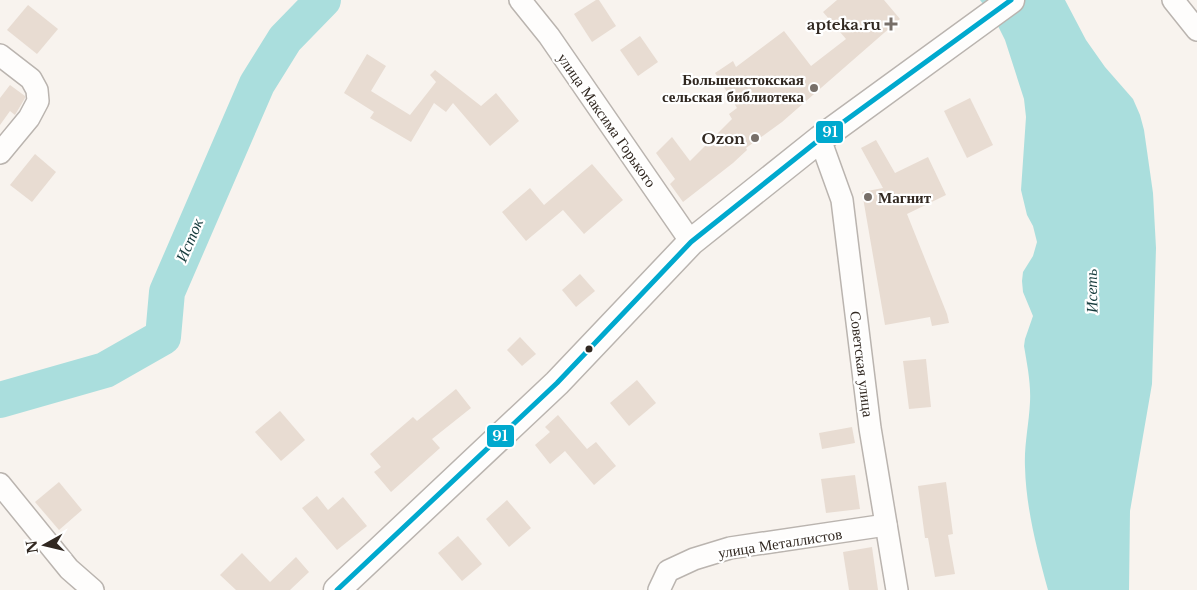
<svg xmlns="http://www.w3.org/2000/svg" width="1197" height="590" viewBox="0 0 1197 590" font-family="'Libre Baskerville',serif">
  <style>
    .water { fill: #aadedd }
    .lines { fill: none; stroke-linecap: round; stroke-linejoin: round }
    .river { stroke: #aadedd; stroke-width: 36 }
    .building { fill: #e8dcd2 }
    .minor-casing { stroke: #bab4af; stroke-width: 24 }
    .major-casing { stroke: #bab4af; stroke-width: 29 }
    .minor { stroke: #fefdfc; stroke-width: 21 }
    .major { stroke: #fefdfc; stroke-width: 26 }
    .bus-1-casing { stroke: #fff; stroke-width: 9 }
    .bus-1 { stroke: #00a9ce; stroke-width: 5 }
    .poi-dot { fill: #776f69; stroke: #fff; stroke-width: 2 }
    .bus-dot { fill: #312821; stroke: #fff; stroke-width: 2 }
    .labels { text-anchor: middle; dominant-baseline: central; stroke-width: 4.5; stroke-linejoin: round; paint-order: stroke }
    .poi-label { font-size: 15px; font-weight: bold; fill: #312821; stroke: #fff; text-anchor: end }
    .street-label { font-size: 15px; fill: #312821; stroke: #fff }
    .water-label { font-size: 16px; font-style: italic; fill: #163b3c; stroke: #fff }
    .line-badge { stroke: #fff; stroke-width: 2 }
    .badge-label { font-size: 14px; text-anchor: middle; font-weight: bold; fill: #fff }
  </style>
  <rect width="100%" height="100%" fill="#f8f3ee"/>
  <path class="water" d="M 980,0 L 1065,0 L 1086,40 L 1105,67 L 1133,99 L 1140,115 L 1144,130 L 1153,193 L 1156,248 L 1152,384 L 1130,511 L 1129,590 L 1048,590 C 1037,550 1026,508 1025,467 C 1024,445 1029,424 1030,402 C 1031,383 1027,364 1024,346 L 1025,339 L 1033,316 L 1023,292 L 1022,281 L 1023,272 L 1033,256 L 1037,242 L 1033,226 L 1027,215 L 1021,190 L 1026,117 L 1024,99 L 1005,40 L 994,18 Z"/>
  <g class="lines">
    <path class="river" d="M 0,400 L 105,370 L 163,337 L 167,292 L 257,84 L 285,39 L 323,0"/>
  </g>
  <g class="building">
    <path d="M 596,0 L 599,0 L 616,26 L 592,42 L 574,14 Z"/>
    <path d="M 837,0 L 884,0 L 900,19 L 782,122 L 746,148 L 747,150 L 733,163 L 683,202 L 670,184 L 675,179 L 656,153 L 672,137 L 690,161 L 732,119 L 729,114 L 737,108 L 715,73 L 733,61 L 736,67 L 784,31 L 811,66 L 846,39 L 823,12 Z"/>
    <path d="M 28,5 L 58,29 L 37,54 L 7,30 Z"/>
    <path d="M 640,36 L 658,62 L 638,76 L 620,50 Z"/>
    <path d="M 367,54 L 386,66 L 371,91 L 410,115 L 436,82 L 430,75 L 435,70 L 481,106 L 496,93 L 519,121 L 490,146 L 453,103 L 446,112 L 434,103 L 411,142 L 370,118 L 374,112 L 344,93 Z"/>
    <path d="M 10,85 L 25,96 L 25,98 L 15,115 L 10,111 L 0,125 L 0,98 Z"/>
    <path d="M 970,98 L 993,145 L 967,158 L 944,111 Z"/>
    <path d="M 876,140 L 895,173 L 928,157 L 946,195 L 907,214 L 947,314 L 949,323 L 932,326 L 930,317 L 885,325 L 862,192 L 883,188 L 861,148 Z"/>
    <path d="M 35,154 L 56,172 L 32,202 L 10,185 Z"/>
    <path d="M 592,164 L 623,200 L 584,234 L 563,210 L 526,241 L 502,212 L 530,188 L 544,205 Z"/>
    <path d="M 580,274 L 595,291 L 576,307 L 562,290 Z"/>
    <path d="M 520,337 L 536,354 L 522,366 L 507,350 Z"/>
    <path d="M 926,359 L 931,407 L 909,409 L 903,361 Z"/>
    <path d="M 637,380 L 656,403 L 629,426 L 610,403 Z"/>
    <path d="M 456,389 L 471,408 L 432,439 L 440,448 L 391,492 L 374,472 L 381,467 L 370,454 L 413,417 L 417,421 Z"/>
    <path d="M 280,411 L 305,440 L 281,461 L 255,432 Z"/>
    <path d="M 558,415 L 587,449 L 596,442 L 616,466 L 594,485 L 565,451 L 550,464 L 535,445 L 550,432 L 545,427 Z"/>
    <path d="M 852,427 L 855,443 L 822,449 L 819,433 Z"/>
    <path d="M 855,475 L 860,509 L 826,513 L 821,479 Z"/>
    <path d="M 59,482 L 82,510 L 59,530 L 35,502 Z"/>
    <path d="M 946,482 L 953,534 L 948,535 L 955,574 L 935,577 L 928,538 L 925,538 L 918,486 Z"/>
    <path d="M 317,496 L 328,510 L 343,497 L 367,526 L 337,550 L 302,508 Z"/>
    <path d="M 507,500 L 531,528 L 509,547 L 486,519 Z"/>
    <path d="M 458,536 L 482,564 L 462,581 L 438,553 Z"/>
    <path d="M 872,547 L 878,590 L 849,590 L 843,552 Z"/>
    <path d="M 242,553 L 270,582 L 296,557 L 309,572 L 290,590 L 236,590 L 220,575 Z"/>
  </g>
  <g class="lines">
    <defs>
      <g id="minor">
        <path d="M 520,0 L 549,36 L 691,242"/>
        <path d="M 1173,0 L 1197,30"/>
        <path d="M 0,55 L 31,79 L 37,90 L 38,101 L 29,118 L 0,153"/>
        <path d="M 820,139 L 842,200 L 870,428 L 897,590"/>
        <path d="M 0,484 L 69,569 L 93,590"/>
        <path d="M 659,590 L 668,571 L 694,559 L 730,548 L 886,525"/>
      </g>
      <path id="major" d="M 337,590 L 557,383 L 691,242 L 820,139 L 1011,0"/>
    </defs>
    <use href="#minor" class="minor-casing"/>
    <use href="#major" class="major-casing"/>
    <use href="#minor" class="minor"/>
    <use href="#major" class="major"/>
    <defs>
      <path id="bus-1" d="M 337,590 L 557,383 L 691,242 L 820,139 L 1011,0"/>
    </defs>
    <use href="#bus-1" class="bus-1-casing"/>
    <use href="#bus-1" class="bus-1"/>
  </g>
  <g class="poi-dot">
    <path d="M888.5 16.5h5v5h5v5h-5v5h-5v-5h-5v-5h5z"/>
    <circle cx="814" cy="88" r="5"/>
    <circle cx="755" cy="138" r="5"/>
    <circle cx="868" cy="197" r="5"/>
  </g>
  <circle class="bus-dot" cx="589" cy="349" r="4.5"/>
  <g class="labels">
    <g class="poi-label">
      <text x="881" y="24">apteka.ru</text>
      <text x="804" y="79">Большеистокская<tspan x="804" dy="17">сельская библиотека</tspan></text>
      <text x="745" y="138">Ozon</text>
      <text x="878" y="197" text-anchor="start">Магнит</text>
    </g>
    <g class="street-label">
      <text transform="translate(607 120) rotate(55)">улица Максима Горького</text>
      <text transform="translate(862 364) rotate(83)">Советская улица</text>
      <text transform="translate(780 543) rotate(-9)">улица Металлистов</text>
    </g>
    <g class="water-label">
      <text transform="translate(189 240) rotate(-67)">Исток</text>
      <text transform="translate(1091 291) rotate(-91)">Исеть</text>
    </g>
  </g>
  <g class="line-badge">
    <rect x="815" y="120" width="29" height="24" rx="5" fill="#00a9ce"/>
    <rect x="486" y="424" width="29" height="24" rx="5" fill="#00a9ce"/>
  </g>
  <g class="badge-label">
    <text x="830" y="137">91</text>
    <text x="500" y="441">91</text>
  </g>
  <g transform="translate(45 545) rotate(262)" stroke="#ffffff" stroke-width="4" paint-order="stroke">
  <path d="M0-4L9 19L0 12L-9 19Z" fill="#312821"/>
  <text y="-8" font-size="14" font-weight="bold" text-anchor="middle" fill="#312821">N</text>
  </g>
</svg>
